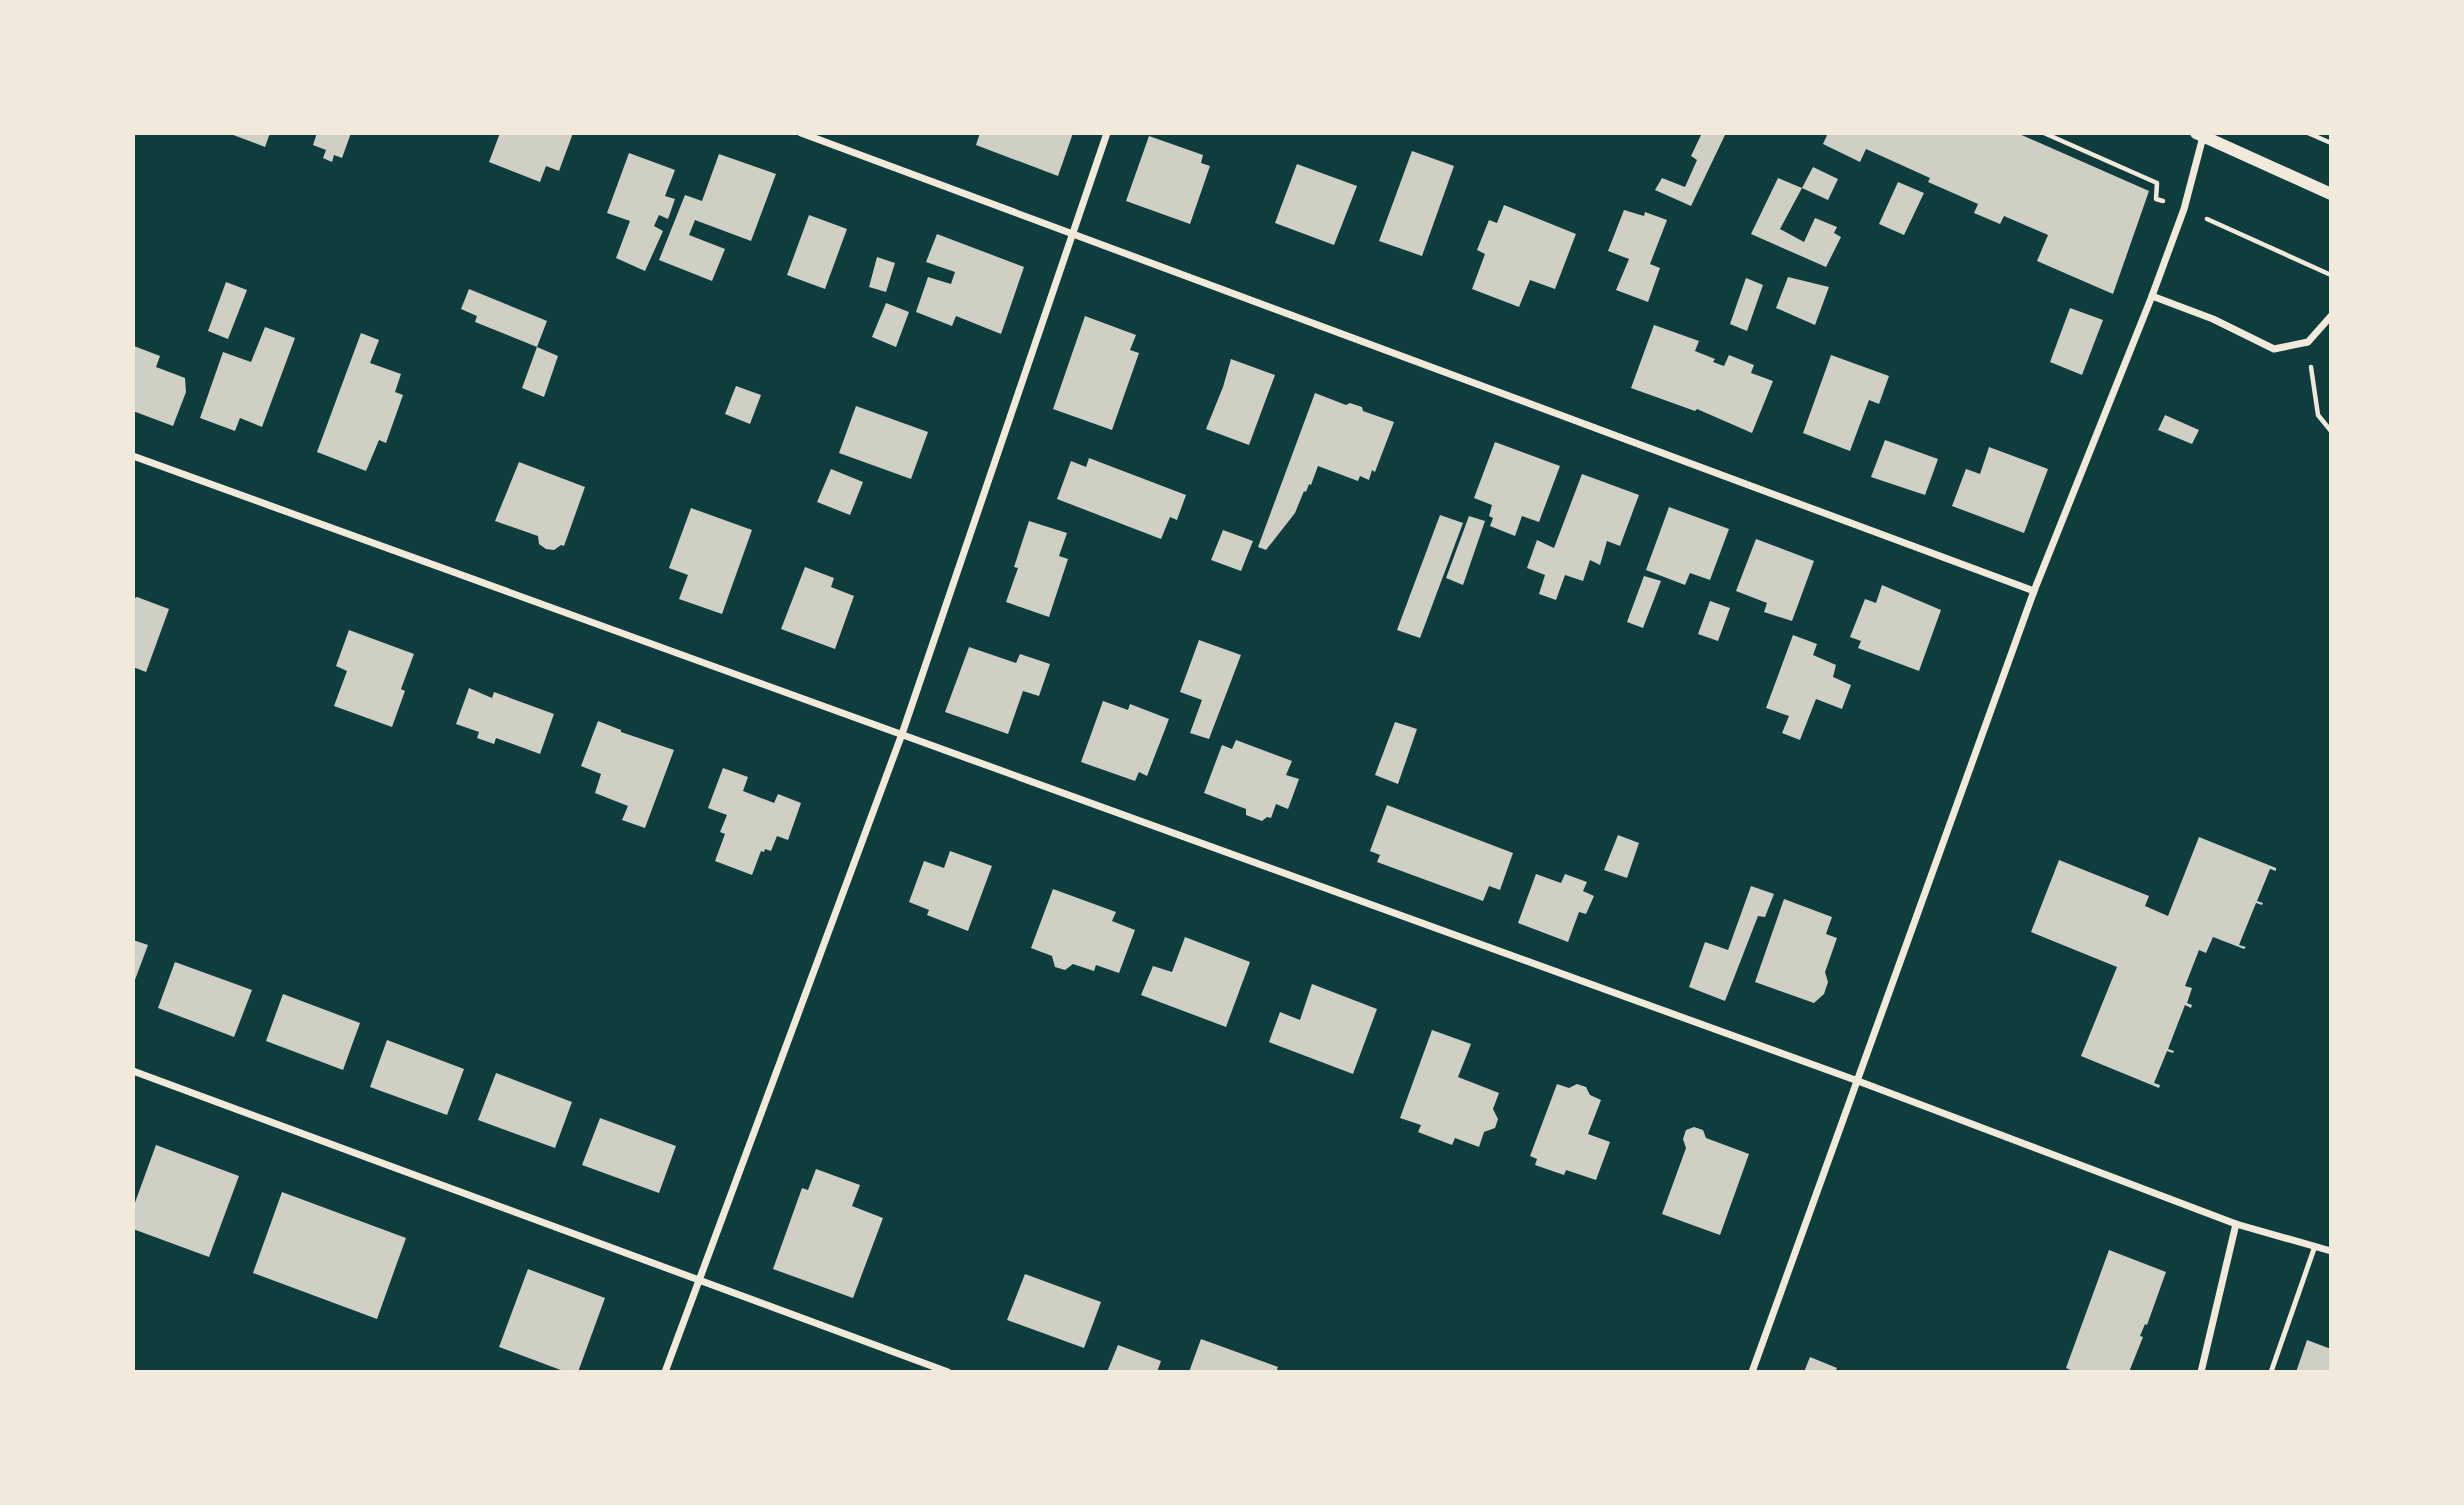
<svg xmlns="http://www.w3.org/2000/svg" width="2464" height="1505" viewBox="0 0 2464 1505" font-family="Karla,sans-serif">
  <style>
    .building { fill: #cfcfc3 }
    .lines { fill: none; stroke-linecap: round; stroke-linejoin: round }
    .path { stroke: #f1e9da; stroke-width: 4.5 }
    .service { stroke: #f1e9da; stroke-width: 5 }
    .minor { stroke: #f1e9da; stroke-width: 7 }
    .tertiary { stroke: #f1e9da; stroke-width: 12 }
  </style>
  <rect width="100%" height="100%" fill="#0f3d3e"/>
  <g class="building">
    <path d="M 228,133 L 270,133 L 265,147 Z"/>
    <path d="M 317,133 L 351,133 L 342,158 L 334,155 L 332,162 L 323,158 L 326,150 L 313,145 Z"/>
    <path d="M 500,133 L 573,133 L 559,171 L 546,166 L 540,182 L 489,162 Z"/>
    <path d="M 980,133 L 1073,133 L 1058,176 L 976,145 Z"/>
    <path d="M 1702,133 L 1720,133 L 1725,135 L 1691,206 L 1655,190 L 1662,178 L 1685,187 L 1697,160 L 1691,156 Z"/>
    <path d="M 1828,133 L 2017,133 L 2149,191 L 2113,294 L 2037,261 L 2048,235 L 2004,216 L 2000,224 L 1974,213 L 1978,204 L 1928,182 L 1930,178 L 1866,149 L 1860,162 L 1823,144 Z"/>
    <path d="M 1149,136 L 1203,155 L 1201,163 L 1210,166 L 1190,224 L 1126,201 Z"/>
    <path d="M 1412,151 L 1454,166 L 1422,256 L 1379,241 Z"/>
    <path d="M 629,153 L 675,170 L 665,196 L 675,199 L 668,219 L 659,215 L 654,226 L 663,231 L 645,271 L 616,258 L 630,221 L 607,213 Z"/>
    <path d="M 719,154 L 776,174 L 751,241 L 695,220 L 689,235 L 725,249 L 712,281 L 659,260 L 685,195 L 702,201 Z"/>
    <path d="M 1297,164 L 1357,186 L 1334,245 L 1275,223 Z"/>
    <path d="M 1813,167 L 1838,179 L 1828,200 L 1802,188 Z"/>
    <path d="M 1778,178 L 1802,188 L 1780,229 L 1804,242 L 1815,218 L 1837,227 L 1834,233 L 1841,237 L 1826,267 L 1751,234 Z"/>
    <path d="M 1898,182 L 1924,193 L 1904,235 L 1879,224 Z"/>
    <path d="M 1504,205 L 1576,234 L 1555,289 L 1530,280 L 1519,307 L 1472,289 L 1485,254 L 1477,250 L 1489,220 L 1497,223 Z"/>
    <path d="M 1624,210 L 1644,216 L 1645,212 L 1667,220 L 1650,264 L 1660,268 L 1648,302 L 1616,290 L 1629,259 L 1608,251 Z"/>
    <path d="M 809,215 L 847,229 L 825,289 L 787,275 Z"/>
    <path d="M 937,234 L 1024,267 L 1001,334 L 956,316 L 952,326 L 916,312 L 928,277 L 951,284 L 955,272 L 926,262 Z"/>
    <path d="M 877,257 L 895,263 L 886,292 L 869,287 Z"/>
    <path d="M 1788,277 L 1829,287 L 1815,325 L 1776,308 Z"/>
    <path d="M 1746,278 L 1763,285 L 1747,331 L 1730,324 Z"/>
    <path d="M 226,282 L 247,290 L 228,339 L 208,331 Z"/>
    <path d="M 469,289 L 547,321 L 537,347 L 475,322 L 477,316 L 461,309 Z"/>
    <path d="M 886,303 L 909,312 L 896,347 L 872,337 Z"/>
    <path d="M 2070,308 L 2103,320 L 2082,375 L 2050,362 Z"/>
    <path d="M 1085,316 L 1136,335 L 1130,350 L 1139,353 L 1112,430 L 1053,409 Z"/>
    <path d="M 1654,325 L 1699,341 L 1695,351 L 1715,359 L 1713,362 L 1724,366 L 1729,355 L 1754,365 L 1751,373 L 1773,381 L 1752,433 L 1697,409 L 1695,411 L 1631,388 Z"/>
    <path d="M 265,327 L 295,338 L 262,427 L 240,418 L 235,431 L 200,418 L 223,352 L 251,362 Z"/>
    <path d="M 361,333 L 379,340 L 370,363 L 401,374 L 395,392 L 403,395 L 386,443 L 379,440 L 366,471 L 317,452 Z"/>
    <path d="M 134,346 L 160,356 L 156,367 L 185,378 L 186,392 L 173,426 L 133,411 Z"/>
    <path d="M 537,347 L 558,356 L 544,397 L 522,388 Z"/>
    <path d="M 1831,355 L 1889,376 L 1879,404 L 1869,400 L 1850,451 L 1803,433 Z"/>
    <path d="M 1231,359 L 1275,375 L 1249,445 L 1206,429 L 1223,387 Z"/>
    <path d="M 736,386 L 761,395 L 750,424 L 725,414 Z"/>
    <path d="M 1315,393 L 1346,405 L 1350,403 L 1362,407 L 1363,411 L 1394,422 L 1375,472 L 1372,470 L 1369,480 L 1360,476 L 1358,481 L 1318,466 L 1311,485 L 1309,484 L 1306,492 L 1304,491 L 1295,513 L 1266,550 L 1258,547 Z"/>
    <path d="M 856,406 L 928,432 L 911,479 L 839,453 Z"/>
    <path d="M 2165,415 L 2199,430 L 2192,444 L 2158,430 Z"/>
    <path d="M 1885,440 L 1938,459 L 1925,495 L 1871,477 Z"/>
    <path d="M 1495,442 L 1560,466 L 1539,522 L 1522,516 L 1515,536 L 1490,526 L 1493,518 L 1489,516 L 1492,505 L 1474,498 Z"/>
    <path d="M 1989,447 L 2048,469 L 2024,533 L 1952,506 L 1966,469 L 1980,474 Z"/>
    <path d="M 1089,458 L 1186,495 L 1177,520 L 1170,517 L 1161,539 L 1057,499 L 1071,461 L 1086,467 Z"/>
    <path d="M 519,462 L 585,487 L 564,546 L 561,545 L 554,550 L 546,549 L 539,544 L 538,536 L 495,521 Z"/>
    <path d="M 831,469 L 863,482 L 850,515 L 817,502 Z"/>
    <path d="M 1582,474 L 1639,495 L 1620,546 L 1607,541 L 1600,565 L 1590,560 L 1583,581 L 1565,575 L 1556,600 L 1539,594 L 1545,575 L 1527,568 L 1537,540 L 1554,548 Z"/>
    <path d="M 1669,507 L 1729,529 L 1710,580 L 1690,573 L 1685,585 L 1646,570 Z"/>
    <path d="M 691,508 L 752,530 L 722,614 L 679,599 L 688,575 L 669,568 Z"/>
    <path d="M 1440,515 L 1463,523 L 1420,638 L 1397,630 Z"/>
    <path d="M 1469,516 L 1485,521 L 1463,585 L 1446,578 Z"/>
    <path d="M 1029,521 L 1067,533 L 1059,556 L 1068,559 L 1049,617 L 1006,602 L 1018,568 L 1014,567 Z"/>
    <path d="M 1223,530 L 1253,541 L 1241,571 L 1211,560 Z"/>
    <path d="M 1756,539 L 1814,561 L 1792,621 L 1764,612 L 1767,603 L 1736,591 Z"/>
    <path d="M 805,567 L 834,578 L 831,587 L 854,596 L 835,649 L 781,629 Z"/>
    <path d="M 1644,576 L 1661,581 L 1643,628 L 1627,622 Z"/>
    <path d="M 1882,585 L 1941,610 L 1919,671 L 1858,648 L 1861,641 L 1850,637 L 1865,599 L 1876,603 Z"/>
    <path d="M 137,597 L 169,609 L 146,672 L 133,667 L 133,599 Z"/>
    <path d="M 1710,601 L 1730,608 L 1718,641 L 1698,634 Z"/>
    <path d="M 349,630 L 414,654 L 401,689 L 405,691 L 392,727 L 334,706 L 347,671 L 336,666 Z"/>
    <path d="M 1793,635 L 1817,644 L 1813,655 L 1836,665 L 1833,677 L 1851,685 L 1842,709 L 1816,699 L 1800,740 L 1782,733 L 1789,716 L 1766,708 Z"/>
    <path d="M 1199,640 L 1241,655 L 1209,739 L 1190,733 L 1202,700 L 1180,692 Z"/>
    <path d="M 969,647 L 1016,663 L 1020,654 L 1050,664 L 1039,696 L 1023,691 L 1008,734 L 945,712 Z"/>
    <path d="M 469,688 L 492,698 L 494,692 L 554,714 L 540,754 L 496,738 L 494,744 L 477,738 L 479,732 L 456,724 Z"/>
    <path d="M 1103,701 L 1128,710 L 1130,704 L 1169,719 L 1147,776 L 1139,772 L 1135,781 L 1081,762 Z"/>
    <path d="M 598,721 L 621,730 L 621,732 L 674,750 L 645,828 L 622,820 L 628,806 L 595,793 L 601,774 L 581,766 Z"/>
    <path d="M 1395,722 L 1417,729 L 1398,784 L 1375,775 Z"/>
    <path d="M 1236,740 L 1292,761 L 1286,775 L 1299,779 L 1288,809 L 1276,804 L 1271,818 L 1267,817 L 1262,821 L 1246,815 L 1246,809 L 1204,793 L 1222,745 L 1232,749 Z"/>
    <path d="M 723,768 L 748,777 L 743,791 L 774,803 L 778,794 L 801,803 L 788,840 L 777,836 L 771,851 L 765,849 L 764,852 L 761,851 L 752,875 L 715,861 L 725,834 L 720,832 L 727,815 L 708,808 Z"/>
    <path d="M 1387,805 L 1513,853 L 1500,890 L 1489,886 L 1483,901 L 1377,862 L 1380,855 L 1370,851 Z"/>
    <path d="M 1618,835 L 1639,843 L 1627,878 L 1604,870 Z"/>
    <path d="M 2199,837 L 2276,868 L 2276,871 L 2270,869 L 2257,901 L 2263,903 L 2262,905 L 2256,903 L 2239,945 L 2246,947 L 2244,949 L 2213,937 L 2206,953 L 2199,950 L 2185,986 L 2192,988 L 2187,1003 L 2192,1005 L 2191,1008 L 2185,1005 L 2168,1049 L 2174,1051 L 2173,1053 L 2167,1051 L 2154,1083 L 2160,1085 L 2159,1088 L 2081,1056 L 2117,967 L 2031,932 L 2059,860 L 2149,896 L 2145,906 L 2168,916 Z"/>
    <path d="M 950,851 L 992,866 L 968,931 L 927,915 L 929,910 L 909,902 L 924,861 L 944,868 Z"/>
    <path d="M 1536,874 L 1561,883 L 1565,874 L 1587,882 L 1583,891 L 1594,896 L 1586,914 L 1579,912 L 1568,942 L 1518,923 Z"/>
    <path d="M 1751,886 L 1774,894 L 1765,917 L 1758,916 L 1725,1001 L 1689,987 L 1705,942 L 1728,950 Z"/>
    <path d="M 1053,889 L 1116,912 L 1112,921 L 1135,930 L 1119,973 L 1096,965 L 1094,971 L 1073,964 L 1065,970 L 1055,967 L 1052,956 L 1031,948 Z"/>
    <path d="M 1784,899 L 1832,917 L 1826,934 L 1837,938 L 1825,972 L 1828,982 L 1824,994 L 1814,1003 L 1755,982 Z"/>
    <path d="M 1185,937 L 1250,962 L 1226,1027 L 1141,995 L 1153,966 L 1172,972 Z"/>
    <path d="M 133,940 L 148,945 L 133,985 Z"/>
    <path d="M 175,962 L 252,990 L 234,1037 L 158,1008 Z"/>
    <path d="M 1312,984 L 1377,1009 L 1353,1074 L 1269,1042 L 1280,1012 L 1300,1020 Z"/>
    <path d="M 283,994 L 360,1023 L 343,1070 L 266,1041 Z"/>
    <path d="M 1432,1030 L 1471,1044 L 1458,1077 L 1499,1093 L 1493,1109 L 1498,1119 L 1495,1128 L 1484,1132 L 1479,1147 L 1455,1138 L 1452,1145 L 1418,1132 L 1421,1125 L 1400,1118 Z"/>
    <path d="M 387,1040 L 464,1069 L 447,1115 L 370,1087 Z"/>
    <path d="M 496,1073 L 572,1102 L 555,1148 L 478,1120 Z"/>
    <path d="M 1557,1084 L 1569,1088 L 1577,1084 L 1586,1087 L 1590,1095 L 1601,1100 L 1588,1134 L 1610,1142 L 1596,1180 L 1566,1170 L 1564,1175 L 1535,1165 L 1537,1159 L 1530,1156 Z"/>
    <path d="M 600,1118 L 676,1146 L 659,1193 L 582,1165 Z"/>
    <path d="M 1694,1127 L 1703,1130 L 1706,1138 L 1749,1154 L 1720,1235 L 1662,1214 L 1686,1148 L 1683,1139 L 1686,1130 Z"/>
    <path d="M 156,1145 L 239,1176 L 209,1257 L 133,1229 L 133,1208 Z"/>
    <path d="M 816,1169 L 860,1185 L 852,1206 L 883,1218 L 853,1298 L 773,1269 L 802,1188 L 808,1190 Z"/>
    <path d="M 282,1192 L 406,1238 L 377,1319 L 253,1273 Z"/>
    <path d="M 2109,1250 L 2166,1272 L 2147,1325 L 2145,1324 L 2140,1336 L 2143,1337 L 2129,1372 L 2075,1372 L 2066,1368 Z"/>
    <path d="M 528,1269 L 605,1298 L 578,1372 L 566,1372 L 499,1347 Z"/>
    <path d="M 1025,1274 L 1101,1302 L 1084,1348 L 1007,1320 Z"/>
    <path d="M 1201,1339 L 1278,1367 L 1276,1372 L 1189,1372 Z"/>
    <path d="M 2307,1340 L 2331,1349 L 2331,1372 L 2296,1372 Z"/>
    <path d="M 1118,1345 L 1161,1361 L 1157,1372 L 1107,1372 Z"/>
    <path d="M 1810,1357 L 1837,1368 L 1835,1372 L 1804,1372 Z"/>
  </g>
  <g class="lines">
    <g class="path">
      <path d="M 2044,133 L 2157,183 L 2156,199 L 2163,201"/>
      <path d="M 2308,133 L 2331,143"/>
      <path d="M 2207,219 L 2331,275"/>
      <path d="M 2311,367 L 2318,415 L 2331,431"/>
    </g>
    <path class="service" d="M 2271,1372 L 2315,1246"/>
    <g class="minor">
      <path d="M 801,133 L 2034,591"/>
      <path d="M 2152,296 L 2213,319 L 2274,349 L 2308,342 L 2331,316"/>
      <path d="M 133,456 L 1858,1081 L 2236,1224 L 2331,1251"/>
      <path d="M 133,1071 L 948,1372"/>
      <path d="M 665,1372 L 902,734 L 1107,133"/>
      <path d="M 1752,1372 L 2034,591 L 2152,296 L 2184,209 L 2204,133"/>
      <path d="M 2201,1372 L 2236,1224"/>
    </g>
    <path class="tertiary" d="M 2196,133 L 2331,194"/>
  </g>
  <rect width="2464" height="1505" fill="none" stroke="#f1e9da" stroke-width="270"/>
</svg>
